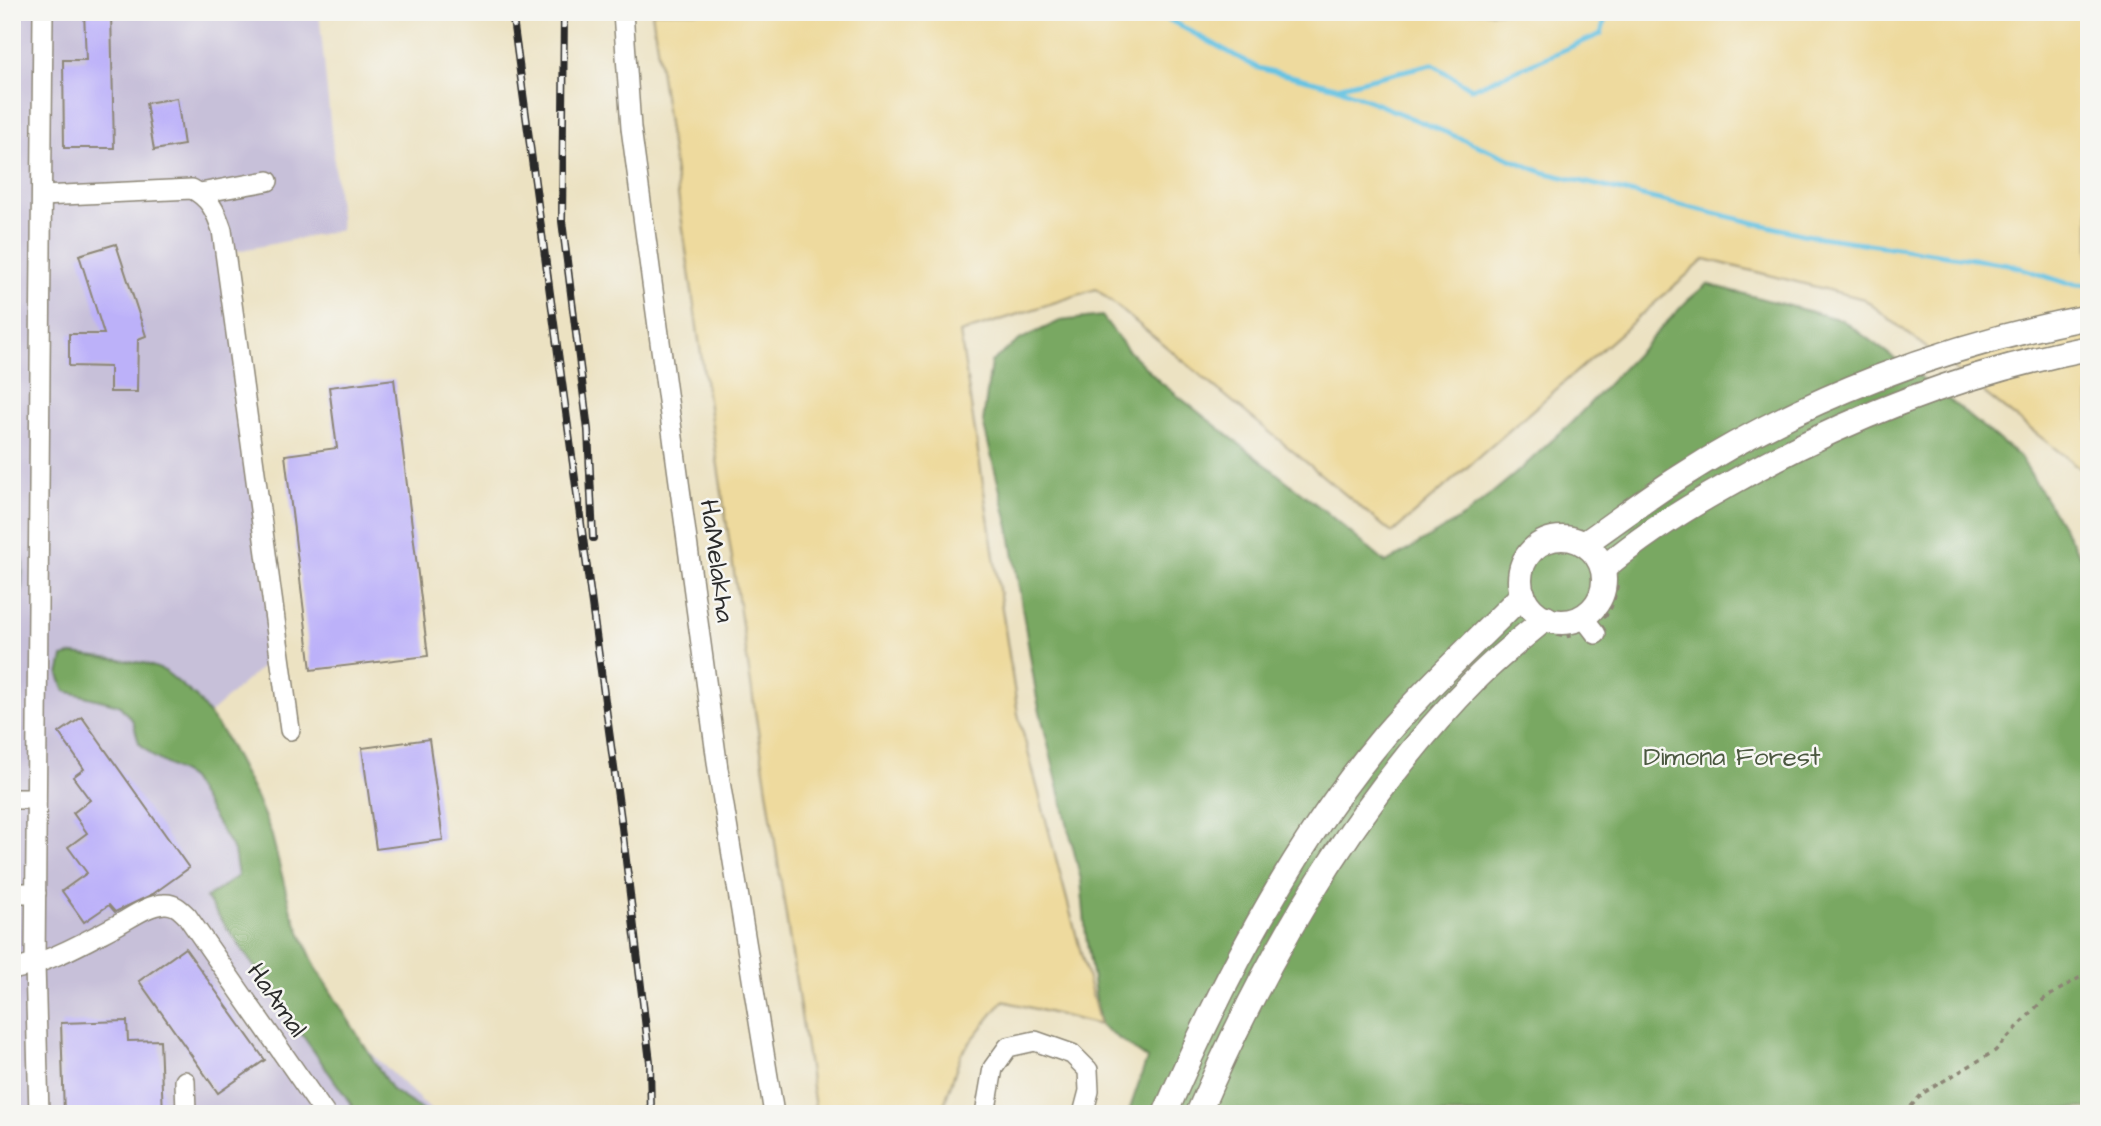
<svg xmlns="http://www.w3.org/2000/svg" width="2101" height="1126" viewBox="0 0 2101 1126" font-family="'Architects Daughter',sans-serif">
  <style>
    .industrial { fill: #c7c0d9 }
    .forest { fill: #79a862; stroke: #526a46; stroke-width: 2 }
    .sand { fill: #eeda9e; stroke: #8c8264; stroke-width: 2 }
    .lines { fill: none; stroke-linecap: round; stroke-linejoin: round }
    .stream { stroke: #65c3e3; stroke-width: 5 }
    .building { fill: #bcb1f9 }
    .minor-casing { stroke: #8c8676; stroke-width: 22 }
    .major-casing { stroke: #8c8676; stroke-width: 27 }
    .path { stroke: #8c8676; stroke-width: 3.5; stroke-dasharray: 5 5; stroke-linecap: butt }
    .minor { stroke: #fff; stroke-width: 19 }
    .major { stroke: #fff; stroke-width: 24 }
    .rail-casing { stroke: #2b2b2b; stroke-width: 8 }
    .rail { stroke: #f6f6f2; stroke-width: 5; stroke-dasharray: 16; stroke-linecap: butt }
    .labels { text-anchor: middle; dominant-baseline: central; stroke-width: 5; stroke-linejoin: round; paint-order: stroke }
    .street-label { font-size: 26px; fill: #2b2b2b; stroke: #f6f6f2 }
    .park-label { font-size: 26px; fill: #4b5840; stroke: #f6f6f2 }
  </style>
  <rect width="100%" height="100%" fill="#f6f6f2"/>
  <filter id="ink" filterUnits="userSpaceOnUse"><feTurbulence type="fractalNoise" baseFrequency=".0143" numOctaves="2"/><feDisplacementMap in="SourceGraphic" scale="14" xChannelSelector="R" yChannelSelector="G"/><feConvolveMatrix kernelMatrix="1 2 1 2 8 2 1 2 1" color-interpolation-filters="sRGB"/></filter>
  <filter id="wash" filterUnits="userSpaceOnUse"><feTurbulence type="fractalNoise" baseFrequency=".00686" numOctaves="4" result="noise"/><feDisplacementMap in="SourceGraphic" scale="28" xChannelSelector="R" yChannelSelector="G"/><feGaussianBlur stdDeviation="1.57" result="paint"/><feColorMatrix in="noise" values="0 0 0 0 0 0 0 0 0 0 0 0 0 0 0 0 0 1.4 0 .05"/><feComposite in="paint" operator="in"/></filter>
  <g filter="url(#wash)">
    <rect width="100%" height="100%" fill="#ece2c2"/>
    <path class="industrial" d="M 12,12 L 319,12 L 341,230 L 227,253 L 273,657 L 193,728 L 309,993 L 435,1114 L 12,1114 Z"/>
    <g class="forest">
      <path d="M 1707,284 L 1842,320 L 1926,381 L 2020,457 L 2089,570 L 2089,1108 L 2015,1110 L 2002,1114 L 1128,1114 L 1147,1059 L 1100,1025 L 1086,936 L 1081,880 L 1037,699 L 1009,527 L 983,422 L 991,362 L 1021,339 L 1060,321 L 1102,316 L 1127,349 L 1160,382 L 1326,512 L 1386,563 L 1466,515 L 1522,468 L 1572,422 L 1687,301 Z"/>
      <path d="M 12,546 L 23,559 L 17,670 L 12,663 Z"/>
      <path d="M 73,654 L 144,663 L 165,671 L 196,697 L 224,735 L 256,797 L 271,832 L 291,911 L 316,968 L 392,1090 L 428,1114 L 358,1114 L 206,898 L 238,876 L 234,851 L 189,777 L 154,757 L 139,743 L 133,721 L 119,705 L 65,691 L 59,675 L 63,657 Z"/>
    </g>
    <path class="sand" d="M 652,12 L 2089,12 L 2089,475 L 1864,299 L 1705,259 L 1392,533 L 1096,289 L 960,333 L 1018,714 L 1100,1025 L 1003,1001 L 961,1054 L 941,1114 L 816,1114 L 698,334 Z"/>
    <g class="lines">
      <g class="stream">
        <path d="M 1123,12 L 1166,18 L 1258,68 L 1336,87 L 1542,172 L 1806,235 L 2008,264 L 2066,283 L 2089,285"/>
        <path d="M 1337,87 L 1432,64 L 1472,89 L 1601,34 L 1607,12"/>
      </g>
    </g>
    <g id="blocks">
      <g class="building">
        <path d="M 84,12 L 111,12 L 114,148 L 64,148 L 63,60 L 86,60 Z"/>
        <path d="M 177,98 L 184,145 L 154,150 L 146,103 Z"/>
        <path d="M 116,244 L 146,336 L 138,339 L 137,392 L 110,392 L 110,367 L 69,366 L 69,334 L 104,334 L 79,255 Z"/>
        <path d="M 394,379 L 428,656 L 311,670 L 285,455 L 337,448 L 329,387 Z"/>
        <path d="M 82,717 L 189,868 L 153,894 L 115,912 L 109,905 L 84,922 L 62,891 L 87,873 L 68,847 L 87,833 L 73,813 L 90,800 L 73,777 L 84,769 L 59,733 Z"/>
        <path d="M 429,739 L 443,840 L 376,849 L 362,748 Z"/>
        <path d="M 185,948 L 265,1060 L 218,1093 L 139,981 Z"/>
        <path d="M 127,1021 L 128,1041 L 160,1040 L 163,1114 L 64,1114 L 61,1023 Z"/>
      </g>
    </g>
  </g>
  <g filter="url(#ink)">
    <use href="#blocks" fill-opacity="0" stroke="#8c8676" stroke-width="2"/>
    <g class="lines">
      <defs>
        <g id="minor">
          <path d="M 623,12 L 631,128 L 718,769 L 774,1114"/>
          <path d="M 200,193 L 268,181"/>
          <path d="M 42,196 L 192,189 C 210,198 216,212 222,230 L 290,730"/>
          <path d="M 1583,617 L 1596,634"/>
          <path d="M 12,799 L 36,799"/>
          <path d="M 12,893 L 36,893"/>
          <path d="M 12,970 C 51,962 84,942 119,924 C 132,917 148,905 164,904 C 174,903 180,909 187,916 L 325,1114"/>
          <path d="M 185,1081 L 186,1114"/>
          <path d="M 39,1114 L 35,964 L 43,12"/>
          <path d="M 985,1114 L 993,1068 L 1008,1047 L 1035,1041 L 1072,1054 L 1088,1070 L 1089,1091 L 1083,1114"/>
        </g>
        <g id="major">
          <circle cx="1562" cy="580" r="42"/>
          <path d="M 1584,544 C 1616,522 1647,498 1680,477 C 1803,398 1945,345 2089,317"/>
          <path d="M 1603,569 C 1641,536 1683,510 1726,486 C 1839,421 1961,373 2089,348"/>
          <path d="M 1165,1114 C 1221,984 1294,843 1386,734 C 1428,685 1477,641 1523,594"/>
          <path d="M 1198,1114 C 1266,956 1356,800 1478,677 C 1499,656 1523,637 1546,618"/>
        </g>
      </defs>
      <use href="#minor" class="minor-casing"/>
      <use href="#major" class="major-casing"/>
      <g class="path">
        <path d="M 1604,617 C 1613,609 1615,595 1618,583"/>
        <path d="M 1557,635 L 1565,637 L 1574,635"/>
        <path d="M 1904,1114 L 1923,1093 L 1995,1051 L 2044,999 L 2089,972"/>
      </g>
      <use href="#minor" class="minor"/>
      <use href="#major" class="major"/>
      <defs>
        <g id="rail">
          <path d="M 512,12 L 622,827 L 650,1062 L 651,1114"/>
          <path d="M 564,12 L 562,221 L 588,430 L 593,538"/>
        </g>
      </defs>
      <use href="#rail" class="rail-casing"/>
      <use href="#rail" class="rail"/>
    </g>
  </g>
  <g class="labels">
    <g class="street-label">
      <text transform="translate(717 561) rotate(82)">HaMelakha</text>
      <text transform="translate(277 1000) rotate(55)">HaAmal</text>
    </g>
    <g class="park-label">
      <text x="1732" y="757">Dimona Forest</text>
    </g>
  </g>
  <rect width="2101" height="1126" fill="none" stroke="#f6f6f2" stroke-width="42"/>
</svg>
